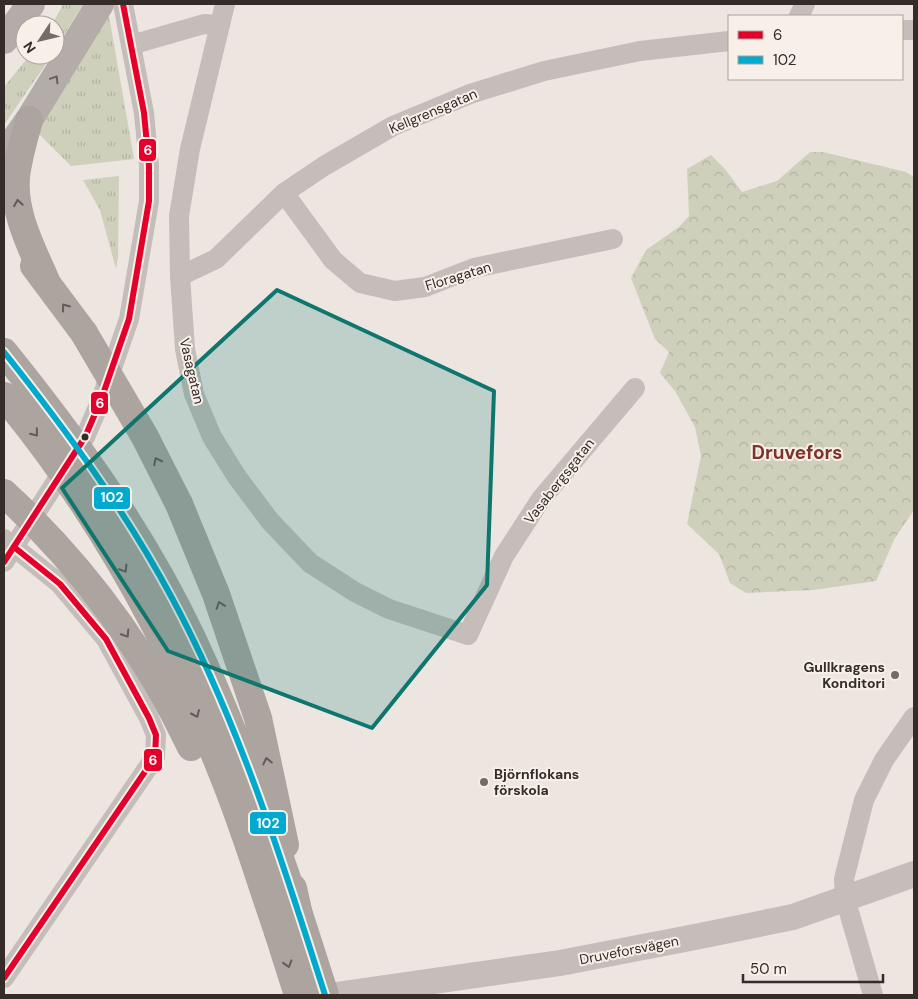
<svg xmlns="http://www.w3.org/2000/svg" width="918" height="999" viewBox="0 0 918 999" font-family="'DM Sans',sans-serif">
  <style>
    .grass { fill: url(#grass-tufts) }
    .forest { fill: url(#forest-crowns) }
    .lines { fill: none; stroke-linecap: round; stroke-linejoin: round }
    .minor { stroke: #c4bdba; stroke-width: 20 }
    .tertiary { stroke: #c4bdba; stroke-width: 26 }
    .primary { stroke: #b3aca9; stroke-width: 28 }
    .motorway { stroke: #aba49f; stroke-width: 28 }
    .motorway-bridge { stroke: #aba49f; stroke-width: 28 }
    .bus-1-casing { stroke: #f8efe8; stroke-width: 10 }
    .bus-2-casing { stroke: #f8efe8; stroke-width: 10 }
    .bus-1 { stroke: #e4002b; stroke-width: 6 }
    .bus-2 { stroke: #00a9ce; stroke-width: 6 }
    .oneway { stroke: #675f5c }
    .oneway2 { stroke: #645b58 }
    .marked { fill: #0f766e; fill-opacity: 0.2; stroke: #0f766e; stroke-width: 4; stroke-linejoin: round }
    .bus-dot { fill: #352b28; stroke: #f8efe8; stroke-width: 2 }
    .poi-dot { fill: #756c68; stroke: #f8efe8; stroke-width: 2 }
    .labels { text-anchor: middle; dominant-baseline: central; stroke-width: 4; stroke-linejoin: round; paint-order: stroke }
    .street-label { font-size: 14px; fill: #352b28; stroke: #f8efe8 }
    .poi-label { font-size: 14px; font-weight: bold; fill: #352b28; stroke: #f8efe8; text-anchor: end }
    .district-label { font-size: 19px; font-weight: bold; fill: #7d3328; stroke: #f8efe8 }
    .line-badge { stroke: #f8efe8; stroke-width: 2 }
    .badge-label { font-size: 14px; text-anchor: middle; font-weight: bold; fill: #fff }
  </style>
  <defs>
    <pattern id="grass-tufts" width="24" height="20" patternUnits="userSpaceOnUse" patternTransform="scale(1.25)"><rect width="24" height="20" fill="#ced0bb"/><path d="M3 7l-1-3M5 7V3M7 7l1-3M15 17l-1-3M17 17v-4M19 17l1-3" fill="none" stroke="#b2b3a1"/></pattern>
    <pattern id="forest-crowns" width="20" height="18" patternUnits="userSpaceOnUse" patternTransform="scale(1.25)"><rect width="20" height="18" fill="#ced0bb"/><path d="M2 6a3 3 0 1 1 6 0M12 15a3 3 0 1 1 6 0" fill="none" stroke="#b2b3a1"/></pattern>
  </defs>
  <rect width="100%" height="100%" fill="#ece5e0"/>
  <g class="grass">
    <path d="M 63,4 L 83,4 L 55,50 L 55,25 L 52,25 Z"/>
    <path d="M 108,10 L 134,159 L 71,166 L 37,132 Z"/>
    <path d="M 30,55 L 52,55 L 4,125 L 4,87 Z"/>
    <path d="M 119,176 L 118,258 L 116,269 L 100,210 L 83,180 Z"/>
  </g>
  <path class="forest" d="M 810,152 L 823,152 L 906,172 L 914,177 L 914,510 L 895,538 L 876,581 L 813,590 L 746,593 L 730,583 L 719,554 L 687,524 L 701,456 L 695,427 L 675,391 L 660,373 L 669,352 L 655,339 L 631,278 L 646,250 L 679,227 L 689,216 L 687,169 L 711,155 L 725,169 L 742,192 L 777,181 Z"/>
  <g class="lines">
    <g class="minor">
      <path d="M 225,4 L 190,149 L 179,216 L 180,276 L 185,349 L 194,394 L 212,437 L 237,477 L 270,521 L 310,563 L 355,592 L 389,609 L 468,635 L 504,556 L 541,499 L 635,388"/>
      <path d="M 799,16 L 805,4"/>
      <path d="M 902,30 L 914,30"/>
      <path d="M 131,45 L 204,24 L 219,25"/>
      <path d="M 284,193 L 333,260 L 360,283 L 395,291 L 425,287 L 474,268 L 613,239"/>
      <path d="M 180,276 L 216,259 L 284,193 L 324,166 L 393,126 L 470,94 L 544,71 L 640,51 L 729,41"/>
      <path d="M 4,539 L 60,584 L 106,639 L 149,718 L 156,735 L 155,757 L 4,978"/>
      <path d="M 4,562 L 85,437 L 101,400 L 129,319 L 149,201 L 149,166 L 144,113 L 123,4"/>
      <path d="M 873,995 L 845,898 L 844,879 L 864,800 L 884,760 L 914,717"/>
    </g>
    <path class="tertiary" d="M 336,995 L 560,963 L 695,937 L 793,917 L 914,874"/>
    <g class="primary">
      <path d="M 4,40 L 31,4"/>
      <path d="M 4,155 L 29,120 L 100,4"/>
    </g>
    <g class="motorway">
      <path d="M 29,120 C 24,139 18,158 16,177 C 13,214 32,248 46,281"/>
      <path d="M 34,266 L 84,333"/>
      <path d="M 179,504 L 216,594 L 258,718 L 285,845"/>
      <path d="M 293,888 L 298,911 L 325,995"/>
      <path d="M 278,932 L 298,995"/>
    </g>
    <g class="motorway-bridge">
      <path d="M 84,333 L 145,437 L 179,504"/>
      <path d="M 4,352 C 75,440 142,533 191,636 C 233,725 267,818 298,911"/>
      <path d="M 4,396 C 99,511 173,645 227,785 C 246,833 261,883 278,932"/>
      <path d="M 4,493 C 82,565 145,650 191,747"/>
    </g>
    <defs>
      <g id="bus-1">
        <path d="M 4,562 L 85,437 L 101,400 L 129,319 L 149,201 L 149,166 L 144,113 L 123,4"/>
        <path d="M 4,978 L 155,757 L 156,735 L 149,718 L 106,639 L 60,584 L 14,547"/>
      </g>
      <path id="bus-2" d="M 4,352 C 66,430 125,510 172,598 C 239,723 282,860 325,995"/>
    </defs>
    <use href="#bus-1" class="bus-1-casing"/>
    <use href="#bus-2" class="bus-2-casing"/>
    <use href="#bus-1" class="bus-1"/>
    <use href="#bus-2" class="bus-2"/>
  </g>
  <defs><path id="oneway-chevron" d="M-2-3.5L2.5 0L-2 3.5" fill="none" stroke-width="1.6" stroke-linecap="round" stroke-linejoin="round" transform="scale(1.25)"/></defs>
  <use class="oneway" href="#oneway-chevron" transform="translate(55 79) rotate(-59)"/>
  <g class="oneway2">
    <use href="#oneway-chevron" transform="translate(18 203) rotate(-99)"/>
    <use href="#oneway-chevron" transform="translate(65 307) rotate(-126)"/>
    <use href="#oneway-chevron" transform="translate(35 433) rotate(51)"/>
    <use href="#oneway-chevron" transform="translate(157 461) rotate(-117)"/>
    <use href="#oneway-chevron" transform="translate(124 569) rotate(58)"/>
    <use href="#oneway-chevron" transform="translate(220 605) rotate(-109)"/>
    <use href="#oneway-chevron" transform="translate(126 634) rotate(57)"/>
    <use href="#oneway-chevron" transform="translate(196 714) rotate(66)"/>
    <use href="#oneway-chevron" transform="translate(267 761) rotate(-102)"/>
    <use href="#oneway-chevron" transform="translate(288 964) rotate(73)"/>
  </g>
  <path class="marked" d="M 277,290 L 494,391 L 487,585 L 372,728 L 168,651 L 62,488 Z"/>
  <circle class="bus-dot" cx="85" cy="437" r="4.5"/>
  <g class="poi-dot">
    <circle cx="895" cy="675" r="5"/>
    <circle cx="484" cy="782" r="5"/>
  </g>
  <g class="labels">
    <g class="street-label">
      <text transform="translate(433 111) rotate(-23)">Kellgrensgatan</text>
      <text transform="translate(458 276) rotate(-17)">Floragatan</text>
      <text transform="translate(192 371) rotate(77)">Vasagatan</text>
      <text transform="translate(559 481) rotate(-52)">Vasabergsgatan</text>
      <text transform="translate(629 950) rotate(-11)">Druveforsvägen</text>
    </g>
    <g class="poi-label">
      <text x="885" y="667">Gullkragens<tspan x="885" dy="16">Konditori</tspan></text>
      <text x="494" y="774" text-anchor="start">Björnflokans<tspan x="494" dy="16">förskola</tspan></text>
    </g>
    <g class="district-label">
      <text x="797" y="452">Druvefors</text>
    </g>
  </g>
  <g class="line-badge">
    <rect x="138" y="138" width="19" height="24" rx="5" fill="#e4002b"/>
    <rect x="90" y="391" width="19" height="24" rx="5" fill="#e4002b"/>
    <rect x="93" y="486" width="38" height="24" rx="5" fill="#00a9ce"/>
    <rect x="143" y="748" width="20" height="24" rx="5" fill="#e4002b"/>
    <rect x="249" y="811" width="38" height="24" rx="5" fill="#00a9ce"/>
  </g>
  <g class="badge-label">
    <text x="148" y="155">6</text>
    <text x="100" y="408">6</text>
    <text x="112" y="502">102</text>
    <text x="153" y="765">6</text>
    <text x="268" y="828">102</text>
  </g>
  <rect width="918" height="999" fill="none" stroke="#352b28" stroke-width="10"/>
  <rect x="728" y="15" width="175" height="65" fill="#f8efe8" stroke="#aaa19b"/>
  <rect x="738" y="31" width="25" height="8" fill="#e4002b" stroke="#aaa19b"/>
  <text x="773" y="40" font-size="15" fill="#352b28">6</text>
  <rect x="738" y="56" width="25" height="8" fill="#00a9ce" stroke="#aaa19b"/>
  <text x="773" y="65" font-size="15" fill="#352b28">102</text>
  <g transform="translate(40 40) rotate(235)"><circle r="24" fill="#f8efe8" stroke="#aaa19b"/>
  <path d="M0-4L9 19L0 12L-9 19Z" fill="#756c68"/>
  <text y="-8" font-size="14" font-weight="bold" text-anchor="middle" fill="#352b28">N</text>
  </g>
  <path d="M743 974v8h140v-8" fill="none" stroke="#352b28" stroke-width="2.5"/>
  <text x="750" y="974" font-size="15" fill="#352b28" stroke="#f8efe8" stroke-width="4" paint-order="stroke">50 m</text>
</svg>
